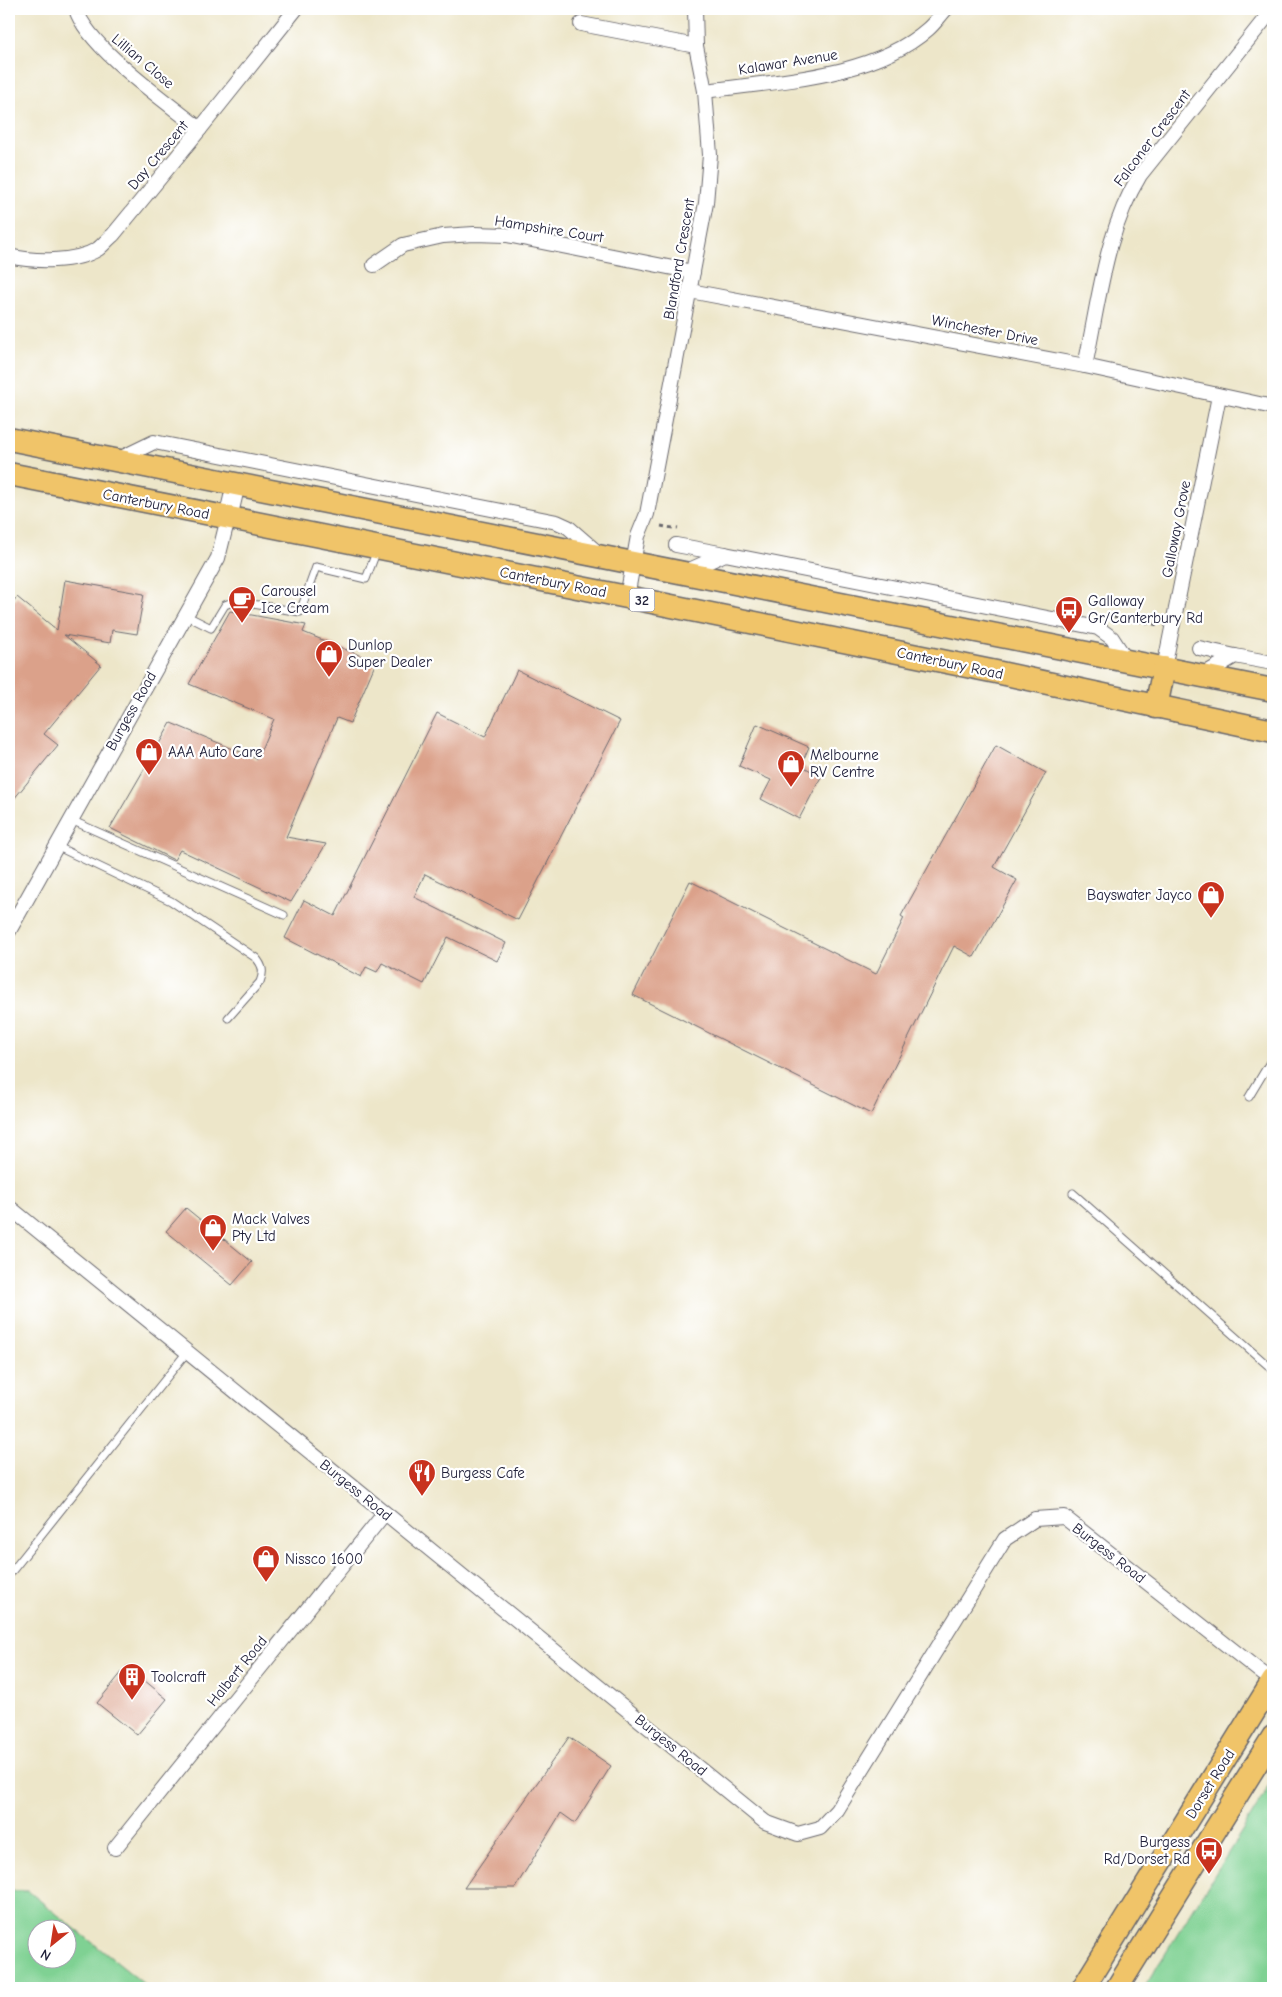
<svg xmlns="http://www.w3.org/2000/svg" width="1282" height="1997" viewBox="0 0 1282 1997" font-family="'Comic Neue',sans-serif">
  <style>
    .green { fill: #7fd193; stroke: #507a67; fill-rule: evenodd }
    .building { fill: #dba18a }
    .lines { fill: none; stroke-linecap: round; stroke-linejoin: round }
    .service-casing { stroke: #69676d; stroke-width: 9 }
    .minor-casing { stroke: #69676d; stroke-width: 16 }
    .tertiary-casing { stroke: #69676d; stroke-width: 20 }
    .primary-casing { stroke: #69676d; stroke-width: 25 }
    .path { stroke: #69676d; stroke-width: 3; stroke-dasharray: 4 4; stroke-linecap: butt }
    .service { stroke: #fff; stroke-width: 7 }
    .minor { stroke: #fff; stroke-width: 14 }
    .tertiary { stroke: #fff; stroke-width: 18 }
    .primary { stroke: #f0c469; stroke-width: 22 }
    .labels { text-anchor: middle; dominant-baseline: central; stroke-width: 4.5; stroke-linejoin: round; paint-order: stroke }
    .shield { fill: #fff; stroke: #646476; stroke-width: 1 }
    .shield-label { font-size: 14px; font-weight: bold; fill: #22223b }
    .street-label { font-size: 15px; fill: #22223b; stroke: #fff }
    .poi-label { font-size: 15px; fill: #22223b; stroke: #fff; text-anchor: start }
  </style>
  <rect width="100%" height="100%" fill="#fff"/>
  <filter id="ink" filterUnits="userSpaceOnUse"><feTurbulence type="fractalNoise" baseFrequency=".02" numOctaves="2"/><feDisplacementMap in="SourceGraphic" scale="10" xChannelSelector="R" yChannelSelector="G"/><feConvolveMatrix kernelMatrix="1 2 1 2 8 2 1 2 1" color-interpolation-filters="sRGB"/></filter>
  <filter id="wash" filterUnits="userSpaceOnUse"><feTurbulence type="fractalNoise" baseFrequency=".0096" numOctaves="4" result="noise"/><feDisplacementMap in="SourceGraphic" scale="20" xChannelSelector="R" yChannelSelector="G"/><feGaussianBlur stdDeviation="1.12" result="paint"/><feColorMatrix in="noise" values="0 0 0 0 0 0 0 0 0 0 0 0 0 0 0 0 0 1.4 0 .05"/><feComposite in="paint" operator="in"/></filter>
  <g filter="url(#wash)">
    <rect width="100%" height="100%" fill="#ede6c9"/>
    <g class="green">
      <path d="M 1273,1781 L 1273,1988 L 1144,1988 Z"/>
      <path d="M 9,1891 L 28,1891 L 149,1988 L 9,1988 ZM 38,1930 L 68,1930 L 68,1960 L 38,1960 Z"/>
    </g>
    <g id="blocks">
      <g class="building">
        <path d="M 65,580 L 144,594 L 137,634 L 112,630 L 110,643 L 64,635 L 101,665 L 44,734 L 58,745 L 9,805 L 9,606 L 17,597 L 57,630 Z"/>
        <path d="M 230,611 L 306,625 L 303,632 L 376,662 L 350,723 L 337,718 L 286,837 L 326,844 L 291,902 L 180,850 L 174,860 L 110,828 L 171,723 L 257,759 L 274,719 L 189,684 Z"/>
        <path d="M 517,670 L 620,721 L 518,920 L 425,874 L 414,897 L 506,943 L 497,961 L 448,937 L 424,984 L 382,963 L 377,972 L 366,967 L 361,977 L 285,938 L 304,900 L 335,916 L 437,713 L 485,737 Z"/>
        <path d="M 757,724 L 809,747 L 801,765 L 821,777 L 799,819 L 761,799 L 771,780 L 739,766 Z"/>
        <path d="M 996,745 L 1046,773 L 994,867 L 1017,880 L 974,957 L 954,946 L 871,1114 L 633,995 L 690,881 L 876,974 L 904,918 L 901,916 Z"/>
        <path d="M 186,1208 L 252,1262 L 232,1285 L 166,1231 Z"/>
        <path d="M 127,1666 L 167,1699 L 137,1735 L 97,1703 Z"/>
        <path d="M 569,1737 L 611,1766 L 575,1823 L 561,1813 L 515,1888 L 464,1888 Z"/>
      </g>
    </g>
  </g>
  <g filter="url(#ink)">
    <use href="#blocks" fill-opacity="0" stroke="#69676d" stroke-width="1"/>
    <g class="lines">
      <defs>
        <g id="service">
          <path d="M 185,615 L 211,628 L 225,605 L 235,601 L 300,612 L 316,567 L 366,579 L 377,550"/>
          <path d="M 71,820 L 284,915"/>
          <path d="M 56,846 L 171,901 L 256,958 C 263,966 264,972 260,982 L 228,1018"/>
          <path d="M 1249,1097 L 1273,1057"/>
          <path d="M 1073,1193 L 1273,1370"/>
          <path d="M 9,1575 L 187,1352"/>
        </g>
        <g id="minor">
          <path d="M 76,9 C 87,47 168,103 200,129"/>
          <path d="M 581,24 L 696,46"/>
          <path d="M 705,91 C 776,81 873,78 928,29 C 935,23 940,15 946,9"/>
          <path d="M 9,256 C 34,262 75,263 98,249 C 103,245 108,239 113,235 L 200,129 L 296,9"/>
          <path d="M 374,265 L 403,245 L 443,236 L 474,234 L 507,235 L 693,272"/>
          <path d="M 690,291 L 1085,366 L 1273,407"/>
          <path d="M 1085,366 C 1099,302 1105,232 1140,175 L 1273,9"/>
          <path d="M 117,460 L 154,442 L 557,522 L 568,527 L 598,553"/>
          <path d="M 676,545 L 725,554"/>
          <path d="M 685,572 L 725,554 L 1098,628 L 1112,638 L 1127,661"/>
          <path d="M 627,597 L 638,536 L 647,514 L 706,203 L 710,155 L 705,91 L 696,46 L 695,9"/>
          <path d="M 1199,648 L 1235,656"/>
          <path d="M 1164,668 L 1219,396"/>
          <path d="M 1201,676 L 1235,656 L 1273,663"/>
          <path d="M 9,931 L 218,558 L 228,518"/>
          <path d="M 9,1207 L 765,1822 L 798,1834 L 820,1828 L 837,1810 L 1005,1539 L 1035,1519 L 1064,1517 L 1262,1673 L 1273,1680"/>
          <path d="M 115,1848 L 384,1514"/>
        </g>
        <path id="tertiary" d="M 228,518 L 236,484"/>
        <g id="primary">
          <path d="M 9,439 L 1273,690"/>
          <path d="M 9,474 L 637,599 L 996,672 L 1273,731"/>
          <path d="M 1156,707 L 1164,668"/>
          <path d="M 1083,1988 L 1273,1681"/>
          <path d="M 1117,1988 L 1273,1737"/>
        </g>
      </defs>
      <use href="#service" class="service-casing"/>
      <use href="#minor" class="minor-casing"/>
      <use href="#tertiary" class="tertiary-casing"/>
      <use href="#primary" class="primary-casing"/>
      <g class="path">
        <path d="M 661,526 L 678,529"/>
        <path d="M 1106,615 L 1158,625"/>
      </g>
      <use href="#service" class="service"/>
      <use href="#minor" class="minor"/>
      <use href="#tertiary" class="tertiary"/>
      <use href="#primary" class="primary"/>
    </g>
  </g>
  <defs>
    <symbol id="cafe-pin" viewBox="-11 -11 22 30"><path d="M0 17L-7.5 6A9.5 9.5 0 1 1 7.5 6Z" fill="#c8321e" stroke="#fff"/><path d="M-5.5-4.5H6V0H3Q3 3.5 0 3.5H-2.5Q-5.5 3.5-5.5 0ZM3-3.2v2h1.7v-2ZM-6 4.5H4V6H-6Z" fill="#fff"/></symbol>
    <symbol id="bus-pin" viewBox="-11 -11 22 30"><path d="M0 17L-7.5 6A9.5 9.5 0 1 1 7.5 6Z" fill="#c8321e" stroke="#fff"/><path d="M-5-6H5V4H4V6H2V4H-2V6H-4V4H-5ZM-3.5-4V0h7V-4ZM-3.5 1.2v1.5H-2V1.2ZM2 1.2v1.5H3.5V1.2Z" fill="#fff"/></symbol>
    <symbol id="shop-pin" viewBox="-11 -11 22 30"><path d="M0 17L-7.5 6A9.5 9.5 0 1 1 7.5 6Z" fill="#c8321e" stroke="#fff"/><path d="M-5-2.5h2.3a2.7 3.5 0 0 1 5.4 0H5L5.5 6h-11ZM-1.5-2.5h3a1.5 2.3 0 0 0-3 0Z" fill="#fff"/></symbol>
    <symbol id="restaurant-pin" viewBox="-11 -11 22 30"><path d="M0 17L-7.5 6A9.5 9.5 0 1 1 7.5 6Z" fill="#c8321e" stroke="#fff"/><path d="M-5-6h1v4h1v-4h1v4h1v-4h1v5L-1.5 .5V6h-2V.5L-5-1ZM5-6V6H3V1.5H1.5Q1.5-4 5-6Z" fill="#fff"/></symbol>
    <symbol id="building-pin" viewBox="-11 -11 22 30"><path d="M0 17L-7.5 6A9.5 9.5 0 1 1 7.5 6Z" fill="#c8321e" stroke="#fff"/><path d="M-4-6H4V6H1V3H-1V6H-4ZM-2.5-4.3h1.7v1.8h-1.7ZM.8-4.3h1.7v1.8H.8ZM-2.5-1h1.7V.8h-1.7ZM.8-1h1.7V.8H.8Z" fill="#fff"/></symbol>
  </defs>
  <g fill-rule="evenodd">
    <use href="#cafe-pin" x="226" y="584" width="32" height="43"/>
    <use href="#bus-pin" x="1053" y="594" width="32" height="43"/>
    <use href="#shop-pin" x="313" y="638" width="32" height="43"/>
    <use href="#shop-pin" x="133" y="736" width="32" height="43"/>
    <use href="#shop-pin" x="775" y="748" width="32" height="43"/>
    <use href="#shop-pin" x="1195" y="879" width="32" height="43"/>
    <use href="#shop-pin" x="197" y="1212" width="32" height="43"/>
    <use href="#restaurant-pin" x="406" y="1457" width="32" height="43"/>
    <use href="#shop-pin" x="250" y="1543" width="32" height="43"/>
    <use href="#building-pin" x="116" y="1661" width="32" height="43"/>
    <use href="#bus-pin" x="1193" y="1835" width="32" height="43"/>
  </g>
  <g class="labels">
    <rect class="shield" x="629.5" y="588.5" width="25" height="23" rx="4"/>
    <g class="shield-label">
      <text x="642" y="600">32</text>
    </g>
    <g class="street-label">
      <text transform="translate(143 61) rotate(40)">Lillian Close</text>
      <text transform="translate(788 62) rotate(-9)">Kalawar Avenue</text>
      <text transform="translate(1152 138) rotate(-53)">Falconer Crescent</text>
      <text transform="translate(158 155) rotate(-50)">Day Crescent</text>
      <text transform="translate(549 229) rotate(9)">Hampshire Court</text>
      <text transform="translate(679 259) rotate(-80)">Blandford Crescent</text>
      <text transform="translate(985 330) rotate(11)">Winchester Drive</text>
      <text transform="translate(156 504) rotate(11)">Canterbury Road</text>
      <text transform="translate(1176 529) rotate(-79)">Galloway Grove</text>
      <text transform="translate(553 582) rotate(11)">Canterbury Road</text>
      <text transform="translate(950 663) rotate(12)">Canterbury Road</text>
      <text transform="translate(131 711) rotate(-61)">Burgess Road</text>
      <text transform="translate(356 1490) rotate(39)">Burgess Road</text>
      <text transform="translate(1109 1553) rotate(38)">Burgess Road</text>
      <text transform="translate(237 1671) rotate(-51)">Halbert Road</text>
      <text transform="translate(671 1745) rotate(39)">Burgess Road</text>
      <text transform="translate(1210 1784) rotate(-58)">Dorset Road</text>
    </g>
    <g class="poi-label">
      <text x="261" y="591">Carousel<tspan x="261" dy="17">Ice Cream</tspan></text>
      <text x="1088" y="601">Galloway<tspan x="1088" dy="17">Gr/Canterbury Rd</tspan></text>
      <text x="348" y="645">Dunlop<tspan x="348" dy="17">Super Dealer</tspan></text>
      <text x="168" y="752">AAA Auto Care</text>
      <text x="810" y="755">Melbourne<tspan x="810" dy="17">RV Centre</tspan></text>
      <text x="1192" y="895" text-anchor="end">Bayswater Jayco</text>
      <text x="232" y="1219">Mack Valves<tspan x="232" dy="17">Pty Ltd</tspan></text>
      <text x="441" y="1473">Burgess Cafe</text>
      <text x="285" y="1559">Nissco 1600</text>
      <text x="151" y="1677">Toolcraft</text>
      <text x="1190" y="1842" text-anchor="end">Burgess<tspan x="1190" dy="17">Rd/Dorset Rd</tspan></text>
    </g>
  </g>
  <rect width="1282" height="1997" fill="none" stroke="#fff" stroke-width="30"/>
  <g transform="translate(52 1944) rotate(210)"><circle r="24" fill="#ffffff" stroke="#a7a7b1"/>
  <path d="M0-4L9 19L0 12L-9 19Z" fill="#c8321e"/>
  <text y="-8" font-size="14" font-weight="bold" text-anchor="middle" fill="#22223b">N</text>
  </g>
</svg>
